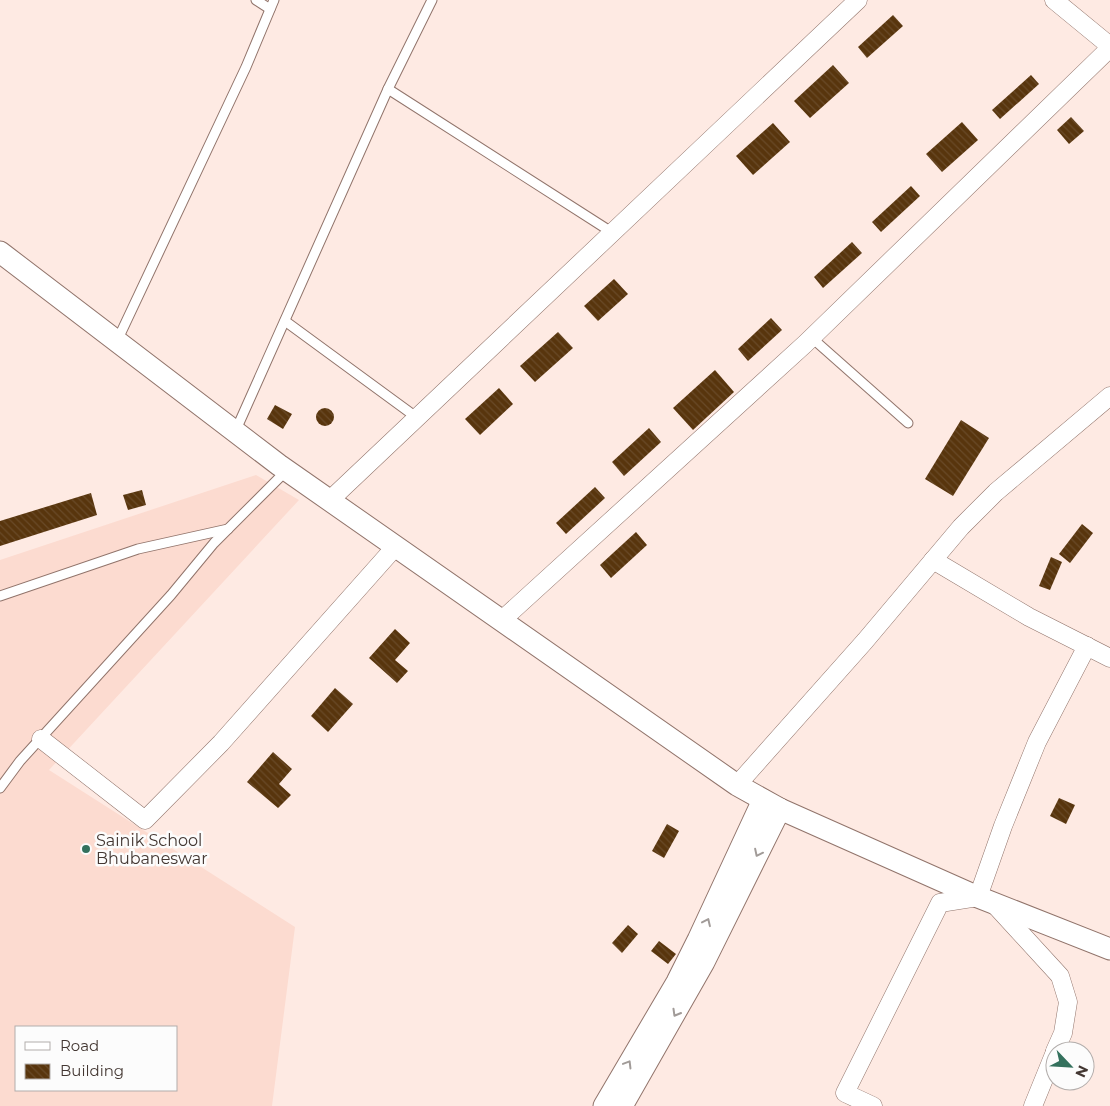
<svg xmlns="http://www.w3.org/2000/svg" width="1110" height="1106" viewBox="0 0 1110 1106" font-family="Montserrat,sans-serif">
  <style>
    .built { fill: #fcdbd0; fill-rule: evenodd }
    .building { fill: url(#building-back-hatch) }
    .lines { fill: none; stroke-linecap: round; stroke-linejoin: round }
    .service-casing { stroke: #91746b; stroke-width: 11 }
    .minor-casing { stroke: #91746b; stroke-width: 19 }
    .tertiary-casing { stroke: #91746b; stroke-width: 23 }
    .service { stroke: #fff; stroke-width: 9 }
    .minor { stroke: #fff; stroke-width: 18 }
    .tertiary { stroke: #fff; stroke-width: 21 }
    .oneway { stroke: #a19b98 }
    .poi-dot { fill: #34715d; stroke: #fcfcfc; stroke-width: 2 }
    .labels { text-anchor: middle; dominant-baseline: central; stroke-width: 5; stroke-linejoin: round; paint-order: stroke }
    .poi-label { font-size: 16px; fill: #433732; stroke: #fcfcfc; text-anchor: start }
  </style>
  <defs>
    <pattern id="building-back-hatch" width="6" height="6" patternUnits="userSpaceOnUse" patternTransform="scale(1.25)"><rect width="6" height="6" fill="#58350d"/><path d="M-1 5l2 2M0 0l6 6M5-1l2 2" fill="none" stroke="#694a28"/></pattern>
  </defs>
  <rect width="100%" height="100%" fill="#feeae3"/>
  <path class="built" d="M 256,475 L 299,500 L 49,770 L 295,927 L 272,1106 L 0,1106 L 0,560 ZM 16,1027 L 176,1027 L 176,1090 L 16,1090 Z"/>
  <g class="building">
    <path d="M 893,15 L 903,26 L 867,58 L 858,47 Z"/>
    <path d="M 833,65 L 849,83 L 810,118 L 794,101 Z"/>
    <path d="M 1031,75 L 1039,84 L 1000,119 L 992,110 Z"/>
    <path d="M 1071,117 L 1084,131 L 1069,144 L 1057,130 Z"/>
    <path d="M 962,122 L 978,140 L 942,172 L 926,154 Z"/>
    <path d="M 773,123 L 790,142 L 753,175 L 736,156 Z"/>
    <path d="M 911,186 L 920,196 L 881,232 L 872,222 Z"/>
    <path d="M 852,242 L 862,253 L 823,288 L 814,277 Z"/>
    <path d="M 614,279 L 628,294 L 598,321 L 584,306 Z"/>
    <path d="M 771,318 L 782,330 L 748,361 L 738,349 Z"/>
    <path d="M 558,332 L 573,348 L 535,382 L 520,366 Z"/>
    <path d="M 715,370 L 734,392 L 693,430 L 673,408 Z"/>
    <path d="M 499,388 L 513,404 L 480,435 L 465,419 Z"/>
    <path d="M 275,405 L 292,414 L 283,429 L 267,419 Z"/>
    <circle cx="325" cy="417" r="9"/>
    <path d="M 961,420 L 989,438 L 953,496 L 925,479 Z"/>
    <path d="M 649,428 L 661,442 L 624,476 L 612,462 Z"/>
    <path d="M 595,487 L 605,498 L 566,534 L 556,523 Z"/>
    <path d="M 142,490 L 146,505 L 128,510 L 123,495 Z"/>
    <path d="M 91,493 L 97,515 L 0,546 L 0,521 Z"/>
    <path d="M 1082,524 L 1093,533 L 1070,563 L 1059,554 Z"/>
    <path d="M 636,532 L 647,545 L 611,578 L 600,565 Z"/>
    <path d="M 1051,557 L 1062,562 L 1050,590 L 1039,586 Z"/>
    <path d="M 395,629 L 410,643 L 395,660 L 408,671 L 397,683 L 369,658 Z"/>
    <path d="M 335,688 L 353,704 L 328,732 L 311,716 Z"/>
    <path d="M 273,752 L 292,769 L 279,784 L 291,795 L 278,808 L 247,782 Z"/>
    <path d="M 1059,798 L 1075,805 L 1066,824 L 1050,816 Z"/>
    <path d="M 667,824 L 679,831 L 664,858 L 652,851 Z"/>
    <path d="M 628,925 L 638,934 L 622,953 L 612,943 Z"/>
    <path d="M 659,941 L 676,954 L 668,964 L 651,951 Z"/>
  </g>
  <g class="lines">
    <defs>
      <g id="service">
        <path d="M 256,0 L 270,9"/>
        <path d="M 388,89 L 613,233"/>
        <path d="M 285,321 L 416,417"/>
        <path d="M 812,338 L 908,423"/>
        <path d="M 117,341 L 246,67 L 274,0"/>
        <path d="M 235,432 L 388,89 L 432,0"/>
        <path d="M 0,596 L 138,549 L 228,529"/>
        <path d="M 0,788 L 20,761 L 171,595 L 214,543 L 287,470"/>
      </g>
      <g id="minor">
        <path d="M 1054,0 L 1110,46"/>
        <path d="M 330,500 L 858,0"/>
        <path d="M 933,560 L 1029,617 L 1110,658"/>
        <path d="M 502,620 L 805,344 L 1110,48"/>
        <path d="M 41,739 L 145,820 L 221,743 L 396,546"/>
        <path d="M 737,785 L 865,641 L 961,527 L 996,492 L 1110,396"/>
        <path d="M 994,904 L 1060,976 L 1068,1002 L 1063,1033 L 1055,1051"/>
        <path d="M 873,1106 L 845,1093 L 940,903 L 978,897 L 1003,826 L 1037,742 L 1087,646"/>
        <path d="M 1033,1106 L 1055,1052"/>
      </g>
      <g id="tertiary">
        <path d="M 0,252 L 279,465 L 737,785 L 780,809 L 978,897 L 1110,949"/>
        <path d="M 604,1106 L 677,982 L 698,940 L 763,800"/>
        <path d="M 622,1106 L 704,962 L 780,809"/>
      </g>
    </defs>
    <use href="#service" class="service-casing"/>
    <use href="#minor" class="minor-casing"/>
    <use href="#tertiary" class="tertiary-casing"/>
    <use href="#service" class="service"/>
    <use href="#minor" class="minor"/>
    <use href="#tertiary" class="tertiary"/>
  </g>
  <defs><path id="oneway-chevron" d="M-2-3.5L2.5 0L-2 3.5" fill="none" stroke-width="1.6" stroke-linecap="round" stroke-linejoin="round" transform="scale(1.25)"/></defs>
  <g class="oneway">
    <use href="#oneway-chevron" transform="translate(758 853) rotate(116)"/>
    <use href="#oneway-chevron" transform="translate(707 922) rotate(-65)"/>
    <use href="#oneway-chevron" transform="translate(676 1013) rotate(120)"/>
    <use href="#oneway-chevron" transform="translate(628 1064) rotate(-59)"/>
  </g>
  <circle class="poi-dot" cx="86" cy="849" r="5"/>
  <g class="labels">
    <g class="poi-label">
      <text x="96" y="840">Sainik School<tspan x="96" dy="18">Bhubaneswar</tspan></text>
    </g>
  </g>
  <rect x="15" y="1026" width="162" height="65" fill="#fcfcfc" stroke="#b2adab"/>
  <rect x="25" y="1042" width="25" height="8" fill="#ffffff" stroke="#b2adab"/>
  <text x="60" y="1051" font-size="15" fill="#433732">Road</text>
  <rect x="25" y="1064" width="25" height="15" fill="url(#building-back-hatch)" stroke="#b2adab"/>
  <text x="60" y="1076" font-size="15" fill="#433732">Building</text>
  <g transform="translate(1070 1066) rotate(115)"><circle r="24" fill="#fcfcfc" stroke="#b2adab"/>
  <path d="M0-4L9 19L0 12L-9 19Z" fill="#34715d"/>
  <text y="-8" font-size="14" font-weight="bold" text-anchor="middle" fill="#433732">N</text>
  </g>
</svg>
